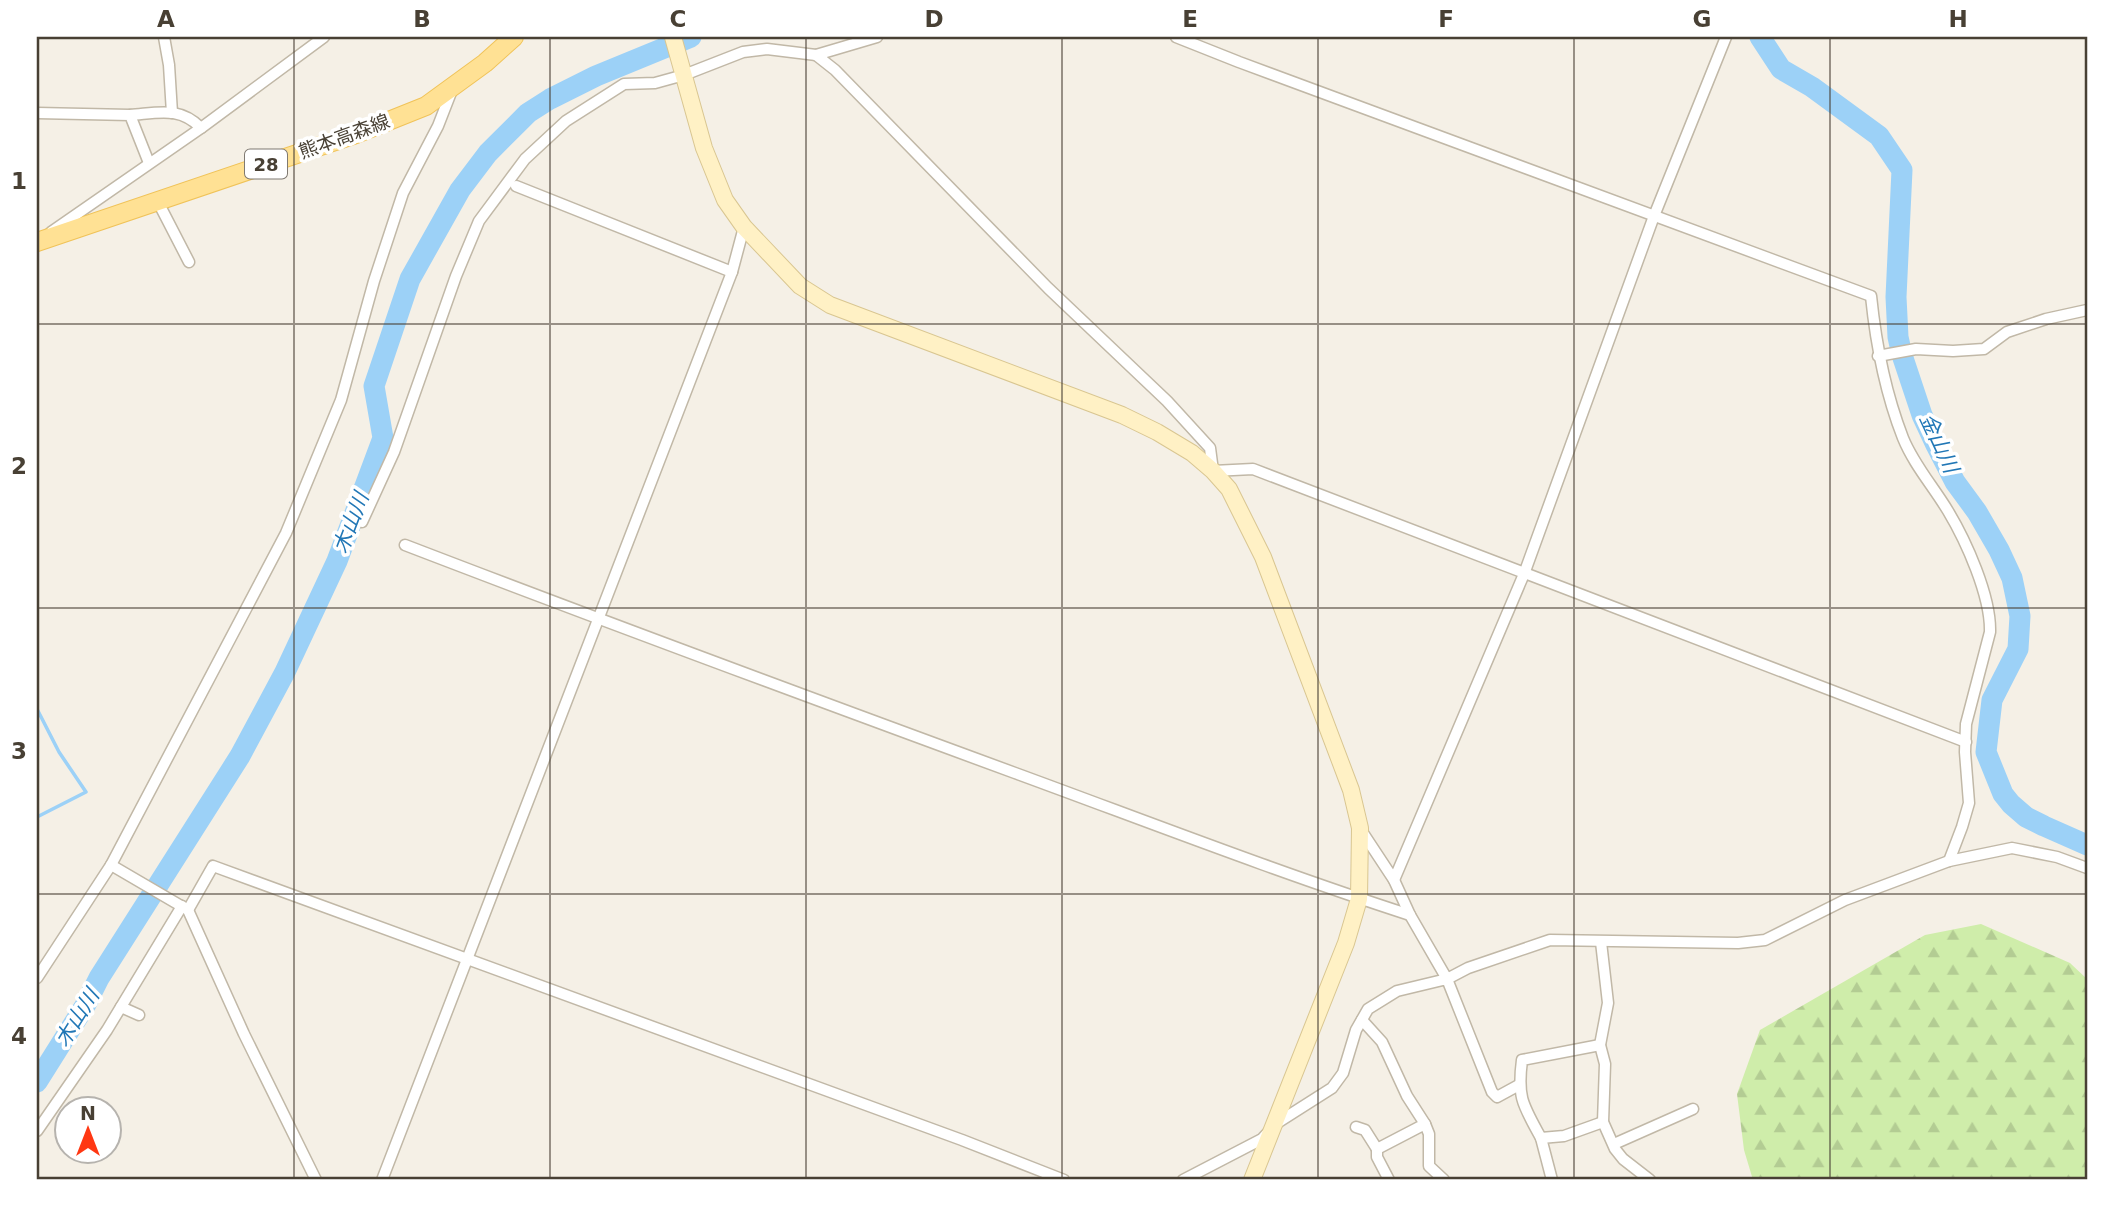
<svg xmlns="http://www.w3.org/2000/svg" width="2124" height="1217" viewBox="0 0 2124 1217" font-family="'DejaVu Sans','Noto Sans JP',sans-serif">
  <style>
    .forest { fill: url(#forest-firs) }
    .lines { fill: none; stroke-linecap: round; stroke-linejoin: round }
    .stream { stroke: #9cd1f7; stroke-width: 3.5 }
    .river { stroke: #9cd1f7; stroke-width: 21 }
    .street-casing { stroke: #c1b8a7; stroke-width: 13 }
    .secondary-casing { stroke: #d9c691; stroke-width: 18 }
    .primary-casing { stroke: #f0c359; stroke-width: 20 }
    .street { stroke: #fff; stroke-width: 10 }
    .secondary { stroke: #fff1c5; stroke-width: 16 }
    .primary { stroke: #ffe194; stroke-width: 18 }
    .grid { fill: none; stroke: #484034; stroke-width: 2; stroke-opacity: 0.55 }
    .labels { text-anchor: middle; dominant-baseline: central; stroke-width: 7; stroke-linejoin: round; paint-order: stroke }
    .shield { fill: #fff; stroke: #7f7971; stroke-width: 2 }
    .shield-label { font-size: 18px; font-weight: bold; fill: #484034 }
    .street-label { font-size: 19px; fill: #484034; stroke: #fff }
    .water-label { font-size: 21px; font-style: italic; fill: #2177b6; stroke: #fff }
    .neatline { fill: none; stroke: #484034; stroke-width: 2.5 }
    .grid-label { font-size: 23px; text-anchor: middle; font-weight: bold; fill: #484034 }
  </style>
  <defs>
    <pattern id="forest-firs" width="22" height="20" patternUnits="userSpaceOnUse" patternTransform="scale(1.75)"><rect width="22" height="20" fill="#cfedaa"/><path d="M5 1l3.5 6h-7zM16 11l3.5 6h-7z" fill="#b3cc93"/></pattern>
  </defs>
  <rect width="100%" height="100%" fill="#f5f0e6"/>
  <path class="forest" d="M 1981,924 L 2070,963 L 2087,979 L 2087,1180 L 1753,1180 L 1744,1150 L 1737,1094 L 1760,1030 L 1925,935 Z"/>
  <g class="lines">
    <path class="stream" d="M 37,709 L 59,752 L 86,792 L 37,817"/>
    <g class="river">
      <path d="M 1760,37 L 1781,69 L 1812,87 L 1879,136 L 1902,170 L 1896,297 L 1898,337 L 1902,355 L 1922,415 L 1936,445 L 1955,482 L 1977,512 L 1999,550 L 2012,578 L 2020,616 L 2018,649 L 1992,700 L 1986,752 L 2003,794 L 2011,804 L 2026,817 L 2044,826 L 2087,845"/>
      <path d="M 37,1082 L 86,1004 L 99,978 L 240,756 L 285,672 L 337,561 L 383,438 L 374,386 L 410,279 L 460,190 L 488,153 L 528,113 L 550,99 L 596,76 L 691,37"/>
    </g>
    <defs>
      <g id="street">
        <path d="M 164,37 L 169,65 L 172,113"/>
        <path d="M 1176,37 L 1239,62 L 1871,296 C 1876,345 1885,392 1903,438 C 1914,465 1933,486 1948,511 C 1966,541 1991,596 1990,632 L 1966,724 L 1965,752 L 1969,803 L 1962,827 L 1949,861"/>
        <path d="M 816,55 L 835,70 L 1048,288 L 1167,401 L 1210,448 L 1213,471 L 1253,469 L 1966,742"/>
        <path d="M 37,113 L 130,115 L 149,163"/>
        <path d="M 130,115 C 158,113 180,106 201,128"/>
        <path d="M 516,186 L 732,272"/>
        <path d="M 157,200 L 189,262"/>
        <path d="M 51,232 L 201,128 L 324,37"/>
        <path d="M 1878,356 L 1916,349 L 1953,351 L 1984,349 L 2007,332 L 2046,319 L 2087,310"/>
        <path d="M 362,522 L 394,452 L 456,276 L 479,221 L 525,159 L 566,121 L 624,84 L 655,83 L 684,75 L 743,52 L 767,49 L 816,55 L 877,37"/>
        <path d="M 405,545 C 608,623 811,698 1015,773 C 1146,821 1277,872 1410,915"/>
        <path d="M 1361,830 L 1394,880 L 1410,915 L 1447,979 L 1468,968 L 1550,940 L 1738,943 L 1765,940 L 1845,900 L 1949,861 L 2012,848 L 2057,857 L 2087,868"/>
        <path d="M 111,865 L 188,910 L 244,1034 L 316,1180"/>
        <path d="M 1394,880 L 1524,574 L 1654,216 L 1726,37"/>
        <path d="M 188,910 L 213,866 L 962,1140 L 1064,1180"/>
        <path d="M 1601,942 L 1608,1003 L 1600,1045 L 1605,1064 L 1603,1122 L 1615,1149 L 1623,1159 L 1650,1180"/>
        <path d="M 37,978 L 111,865 L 286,533 L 341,400 L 374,281 L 403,193 L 438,126 L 452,90"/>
        <path d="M 121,1007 L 139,1015"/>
        <path d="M 1362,1020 L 1382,1042 L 1407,1096 L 1425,1124 L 1377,1149 L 1377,1157 L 1389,1180"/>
        <path d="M 1425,1124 L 1429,1134 L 1429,1166 L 1444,1180"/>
        <path d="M 1356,1127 L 1365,1130 L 1377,1149"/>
        <path d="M 37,1131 L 107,1030 L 182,906"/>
        <path d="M 1541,1138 C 1523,1105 1517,1098 1522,1060 L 1600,1045"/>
        <path d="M 1614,1144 L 1693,1109"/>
        <path d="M 382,1180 L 732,272 L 744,227"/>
        <path d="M 1183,1180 L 1262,1139 L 1277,1123 L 1332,1088 L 1343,1073 L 1356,1030 L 1368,1009 L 1397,991 L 1447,979 L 1492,1092 L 1497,1097 L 1519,1085"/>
        <path d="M 1552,1180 L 1541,1138 L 1564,1136 L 1603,1122"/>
      </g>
      <path id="secondary" d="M 673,37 L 704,148 L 725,200 L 744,227 L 800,286 L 830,305 L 1122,415 L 1157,432 L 1192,453 L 1213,471 L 1229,489 L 1263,557 L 1351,790 L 1360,828 L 1359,899 L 1346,943 L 1252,1180"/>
      <path id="primary" d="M 37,242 L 356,134 L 426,106 L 485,63 L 514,37"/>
    </defs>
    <use href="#street" class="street-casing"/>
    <use href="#secondary" class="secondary-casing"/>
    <use href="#primary" class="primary-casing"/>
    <use href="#street" class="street"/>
    <use href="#secondary" class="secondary"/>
    <use href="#primary" class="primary"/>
  </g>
  <path class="grid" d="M 294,37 L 294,1180M 550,37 L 550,1180M 806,37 L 806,1180M 1062,37 L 1062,1180M 1318,37 L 1318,1180M 1574,37 L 1574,1180M 1830,37 L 1830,1180M 37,324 L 2087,324M 37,608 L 2087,608M 37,894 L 2087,894"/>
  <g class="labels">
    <rect class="shield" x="245" y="149.5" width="42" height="29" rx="5"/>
    <g class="shield-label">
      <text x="266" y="164">28</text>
    </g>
    <g class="street-label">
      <text transform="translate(344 136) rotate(-20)">熊本高森線</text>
    </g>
    <g class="water-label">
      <text transform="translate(1939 443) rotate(65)">金山川</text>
      <text transform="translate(351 523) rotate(-69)">木山川</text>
      <text transform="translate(77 1018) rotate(-58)">木山川</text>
    </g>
  </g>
  <rect width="2124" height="1217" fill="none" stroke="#ffffff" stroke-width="77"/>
  <g transform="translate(88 1130)"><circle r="33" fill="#ffffff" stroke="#b6b3ae" stroke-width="2"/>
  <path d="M0-5L12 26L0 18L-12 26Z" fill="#ff3712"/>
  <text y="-10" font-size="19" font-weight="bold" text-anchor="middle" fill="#484034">N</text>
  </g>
  <rect x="38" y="38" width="2048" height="1140" class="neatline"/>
  <g class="grid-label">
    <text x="166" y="27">A</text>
    <text x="422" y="27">B</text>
    <text x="678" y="27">C</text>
    <text x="934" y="27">D</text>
    <text x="1190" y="27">E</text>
    <text x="1446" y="27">F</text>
    <text x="1702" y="27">G</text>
    <text x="1958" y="27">H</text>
    <text x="19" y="189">1</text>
    <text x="19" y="474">2</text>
    <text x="19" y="759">3</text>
    <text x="19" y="1044">4</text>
  </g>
</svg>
